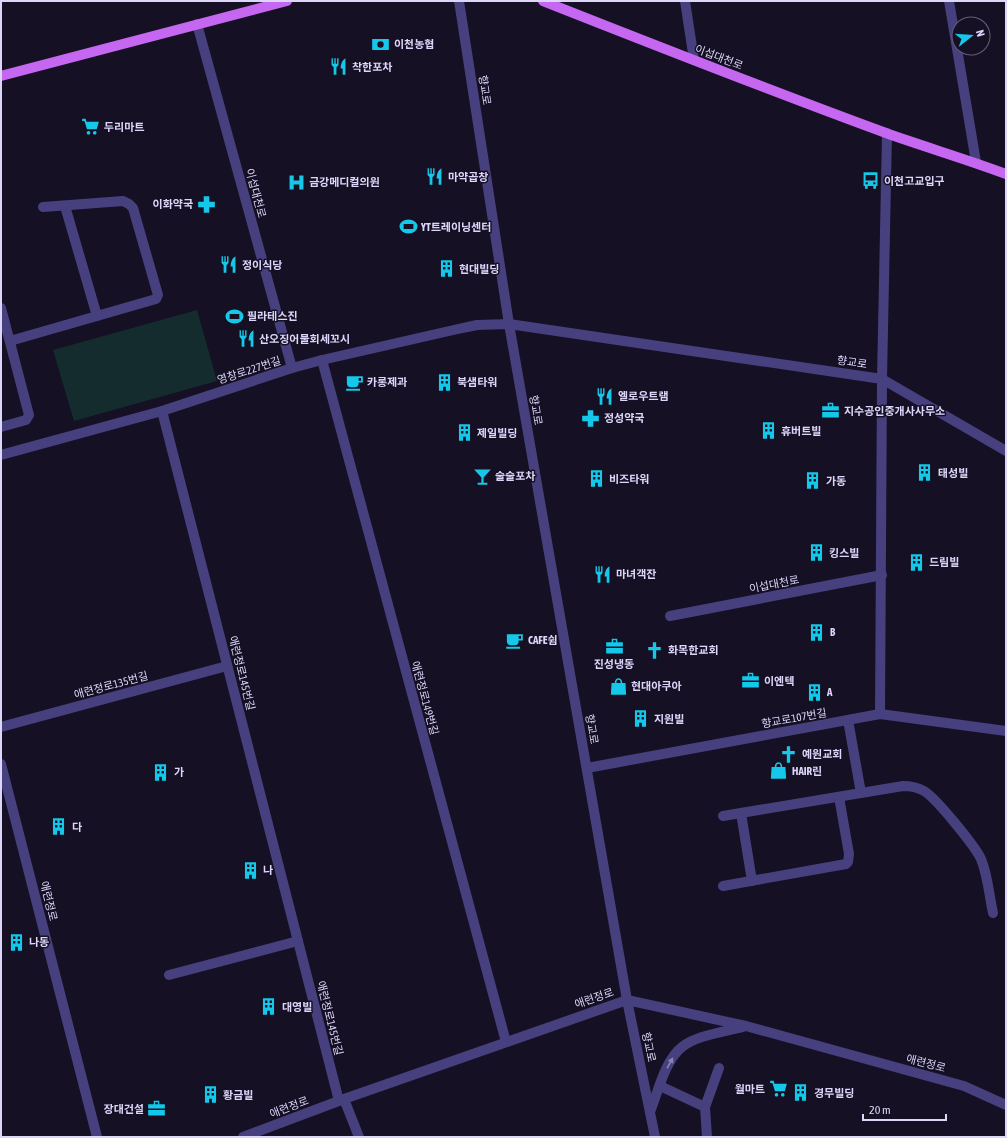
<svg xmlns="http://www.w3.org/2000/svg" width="1007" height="1138" viewBox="0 0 1007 1138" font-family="'Asap Condensed','Noto Sans KR',sans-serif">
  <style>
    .green { fill: #142c2d }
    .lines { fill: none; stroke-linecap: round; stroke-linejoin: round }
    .minor { stroke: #46407e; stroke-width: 10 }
    .major { stroke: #c667f1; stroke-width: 10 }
    .oneway { fill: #8a84b6 }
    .labels { text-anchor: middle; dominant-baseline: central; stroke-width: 3; stroke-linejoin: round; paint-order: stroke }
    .poi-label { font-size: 11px; font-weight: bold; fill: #ddd6fb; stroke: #151023; text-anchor: start }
    .street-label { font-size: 11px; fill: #ddd6fb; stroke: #151023 }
  </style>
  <rect width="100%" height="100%" fill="#151023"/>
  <path class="green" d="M 197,310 L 217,381 L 74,421 L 53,350 Z"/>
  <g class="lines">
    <g class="minor">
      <path d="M 459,1 L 509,324 L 627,1000 L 655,1137"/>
      <path d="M 685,1 L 694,60"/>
      <path d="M 949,1 L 976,162"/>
      <path d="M 197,24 L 292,368"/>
      <path d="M 65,206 L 97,316"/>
      <path d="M 1,308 L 29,415 L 26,420 L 1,427"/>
      <path d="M 10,341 L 156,299 L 158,295 L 133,208 L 129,204 L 123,201 L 43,207"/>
      <path d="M 322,360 L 506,1042"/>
      <path d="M 162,411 L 339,1101"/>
      <path d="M 1,455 L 162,411 L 292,368 L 322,360 L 458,329 L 477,325 L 509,324 L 882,379 L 1006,451"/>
      <path d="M 670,616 L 882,575"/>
      <path d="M 880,714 L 882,379 L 887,133"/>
      <path d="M 848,720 L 861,793"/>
      <path d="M 1,727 L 227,666"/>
      <path d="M 1,764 L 97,1137"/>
      <path d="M 587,768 L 880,714 L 1006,731"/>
      <path d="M 741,813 L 752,881"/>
      <path d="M 723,816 L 903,786 C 910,786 917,787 924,791 C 936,798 975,846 981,859 C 988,876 989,895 993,913"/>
      <path d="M 723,886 L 846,864 L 848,862 L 849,854 L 839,797"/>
      <path d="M 169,975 L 298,941"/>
      <path d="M 660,1086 L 705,1107"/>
      <path d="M 344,1099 L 359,1137"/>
      <path d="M 650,1112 C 658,1092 665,1060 682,1047 C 697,1035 725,1032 743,1027"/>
      <path d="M 243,1137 L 344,1099 L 627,1000 L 746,1026 L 964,1086 L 1006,1105"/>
      <path d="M 707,1137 L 705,1107 L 719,1068"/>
    </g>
    <g class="major">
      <path d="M 543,1 C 657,46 771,91 886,133 C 925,147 966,159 1006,174"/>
      <path d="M 1,76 L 287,1"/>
    </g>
  </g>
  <defs><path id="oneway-solid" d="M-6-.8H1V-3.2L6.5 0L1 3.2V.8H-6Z"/></defs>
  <use class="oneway" href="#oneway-solid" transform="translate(670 1063) rotate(-61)"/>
  <defs>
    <symbol id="bank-bare" viewBox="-9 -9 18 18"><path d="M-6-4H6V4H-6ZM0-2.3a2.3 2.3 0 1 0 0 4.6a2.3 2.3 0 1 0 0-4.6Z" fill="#15c7e9" stroke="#151023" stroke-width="2.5" paint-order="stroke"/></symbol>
    <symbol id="restaurant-bare" viewBox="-9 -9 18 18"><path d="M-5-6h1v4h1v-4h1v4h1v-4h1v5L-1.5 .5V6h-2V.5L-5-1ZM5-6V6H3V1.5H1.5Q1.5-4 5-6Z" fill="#15c7e9" stroke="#151023" stroke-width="2.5" paint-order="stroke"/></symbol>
    <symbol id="supermarket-bare" viewBox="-9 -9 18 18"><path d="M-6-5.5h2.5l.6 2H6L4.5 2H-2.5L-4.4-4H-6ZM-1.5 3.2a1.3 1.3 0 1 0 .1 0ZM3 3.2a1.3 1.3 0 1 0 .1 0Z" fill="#15c7e9" stroke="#151023" stroke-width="2.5" paint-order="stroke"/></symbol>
    <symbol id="bus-bare" viewBox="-9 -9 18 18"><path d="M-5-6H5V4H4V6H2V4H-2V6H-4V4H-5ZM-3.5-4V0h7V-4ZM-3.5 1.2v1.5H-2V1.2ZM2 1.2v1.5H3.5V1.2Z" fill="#15c7e9" stroke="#151023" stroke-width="2.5" paint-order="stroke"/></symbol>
    <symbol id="hospital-bare" viewBox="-9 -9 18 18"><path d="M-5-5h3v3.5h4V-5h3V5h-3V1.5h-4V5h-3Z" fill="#15c7e9" stroke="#151023" stroke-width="2.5" paint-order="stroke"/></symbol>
    <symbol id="pharmacy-bare" viewBox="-9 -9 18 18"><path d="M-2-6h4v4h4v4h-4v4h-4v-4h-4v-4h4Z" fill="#15c7e9" stroke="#151023" stroke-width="2.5" paint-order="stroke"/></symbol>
    <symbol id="stadium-bare" viewBox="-9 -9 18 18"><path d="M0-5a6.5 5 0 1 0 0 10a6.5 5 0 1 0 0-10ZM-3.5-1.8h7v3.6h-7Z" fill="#15c7e9" stroke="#151023" stroke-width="2.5" paint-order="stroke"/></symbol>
    <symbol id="building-bare" viewBox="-9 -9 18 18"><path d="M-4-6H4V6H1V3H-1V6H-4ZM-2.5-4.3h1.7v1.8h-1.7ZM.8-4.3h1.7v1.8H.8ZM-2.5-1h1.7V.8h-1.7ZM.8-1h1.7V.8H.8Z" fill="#15c7e9" stroke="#151023" stroke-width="2.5" paint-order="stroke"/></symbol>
    <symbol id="cafe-bare" viewBox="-9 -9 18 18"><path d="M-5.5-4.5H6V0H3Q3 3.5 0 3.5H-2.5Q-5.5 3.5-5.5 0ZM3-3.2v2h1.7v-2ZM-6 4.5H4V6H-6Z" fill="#15c7e9" stroke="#151023" stroke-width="2.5" paint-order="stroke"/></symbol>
    <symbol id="office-bare" viewBox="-9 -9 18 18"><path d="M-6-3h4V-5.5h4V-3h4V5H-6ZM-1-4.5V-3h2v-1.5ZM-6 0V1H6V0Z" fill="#15c7e9" stroke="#151023" stroke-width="2.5" paint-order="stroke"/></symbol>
    <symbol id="bar-bare" viewBox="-9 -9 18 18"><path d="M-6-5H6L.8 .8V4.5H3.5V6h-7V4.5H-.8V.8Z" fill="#15c7e9" stroke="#151023" stroke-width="2.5" paint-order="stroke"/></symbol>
    <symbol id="church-bare" viewBox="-9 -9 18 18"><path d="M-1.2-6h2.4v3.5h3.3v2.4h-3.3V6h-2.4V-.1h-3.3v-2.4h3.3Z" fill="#15c7e9" stroke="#151023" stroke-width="2.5" paint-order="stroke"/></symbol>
    <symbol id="shop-bare" viewBox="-9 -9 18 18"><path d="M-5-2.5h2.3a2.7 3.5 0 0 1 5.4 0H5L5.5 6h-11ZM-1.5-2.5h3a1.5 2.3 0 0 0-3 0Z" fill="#15c7e9" stroke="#151023" stroke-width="2.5" paint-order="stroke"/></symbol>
  </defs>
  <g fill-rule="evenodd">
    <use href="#bank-bare" x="368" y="32" width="25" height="25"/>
    <use href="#restaurant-bare" x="326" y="54" width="25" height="25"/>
    <use href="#supermarket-bare" x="78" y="114" width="25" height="25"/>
    <use href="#restaurant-bare" x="422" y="164" width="25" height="25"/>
    <use href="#bus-bare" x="858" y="168" width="25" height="25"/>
    <use href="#hospital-bare" x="284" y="170" width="25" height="25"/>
    <use href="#pharmacy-bare" x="194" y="192" width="25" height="25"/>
    <use href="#stadium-bare" x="396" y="214" width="25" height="25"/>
    <use href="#restaurant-bare" x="216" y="252" width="25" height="25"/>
    <use href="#building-bare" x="434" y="256" width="25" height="25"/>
    <use href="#stadium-bare" x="222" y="304" width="25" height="25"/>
    <use href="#restaurant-bare" x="234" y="326" width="25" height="25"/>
    <use href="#cafe-bare" x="342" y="370" width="25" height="25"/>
    <use href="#building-bare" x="432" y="370" width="25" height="25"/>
    <use href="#restaurant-bare" x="592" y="384" width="25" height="25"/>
    <use href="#office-bare" x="818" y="398" width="25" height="25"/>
    <use href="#pharmacy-bare" x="578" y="406" width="25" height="25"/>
    <use href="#building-bare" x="756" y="418" width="25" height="25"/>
    <use href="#building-bare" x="452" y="420" width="25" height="25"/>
    <use href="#building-bare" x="912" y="460" width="25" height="25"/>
    <use href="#bar-bare" x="470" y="464" width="25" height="25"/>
    <use href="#building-bare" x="584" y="466" width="25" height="25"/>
    <use href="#building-bare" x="800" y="468" width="25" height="25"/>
    <use href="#building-bare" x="804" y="540" width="25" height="25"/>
    <use href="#building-bare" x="904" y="550" width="25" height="25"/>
    <use href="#restaurant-bare" x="590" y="562" width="25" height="25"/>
    <use href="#building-bare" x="804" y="620" width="25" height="25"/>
    <use href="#cafe-bare" x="502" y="628" width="25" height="25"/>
    <use href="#office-bare" x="602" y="634" width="25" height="25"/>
    <use href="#church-bare" x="642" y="638" width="25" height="25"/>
    <use href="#office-bare" x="738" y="668" width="25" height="25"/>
    <use href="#shop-bare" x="606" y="674" width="25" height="25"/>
    <use href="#building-bare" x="802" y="680" width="25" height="25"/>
    <use href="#building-bare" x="628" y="706" width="25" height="25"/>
    <use href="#church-bare" x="776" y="742" width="25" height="25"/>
    <use href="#shop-bare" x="766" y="758" width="25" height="25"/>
    <use href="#building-bare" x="148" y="760" width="25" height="25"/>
    <use href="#building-bare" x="46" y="814" width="25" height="25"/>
    <use href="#building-bare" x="238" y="858" width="25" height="25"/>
    <use href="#building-bare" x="4" y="930" width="25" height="25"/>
    <use href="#building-bare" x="256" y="994" width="25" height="25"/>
    <use href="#supermarket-bare" x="766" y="1076" width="25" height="25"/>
    <use href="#building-bare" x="788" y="1080" width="25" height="25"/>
    <use href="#building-bare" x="198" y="1082" width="25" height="25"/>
    <use href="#office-bare" x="144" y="1096" width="25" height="25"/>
  </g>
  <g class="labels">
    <g class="poi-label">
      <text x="394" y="44">이천농협</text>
      <text x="352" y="67">착한포차</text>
      <text x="104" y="127">두리마트</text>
      <text x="448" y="177">마약곱창</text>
      <text x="884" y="181">이천고교입구</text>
      <text x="309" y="182">금강메디컬의원</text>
      <text x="193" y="204" text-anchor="end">이화약국</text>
      <text x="421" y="227">YT트레이닝센터</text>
      <text x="242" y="265">정이식당</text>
      <text x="459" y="269">현대빌딩</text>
      <text x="247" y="316">필라테스진</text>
      <text x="259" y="339">산오징어물회세꼬시</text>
      <text x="367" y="382">카롱제과</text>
      <text x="457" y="382">북샘타워</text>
      <text x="618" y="396">엘로우트램</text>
      <text x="844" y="411">지수공인중개사사무소</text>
      <text x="604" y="418">정성약국</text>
      <text x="781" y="431">휴버트빌</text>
      <text x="477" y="433">제일빌딩</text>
      <text x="938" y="473">태성빌</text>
      <text x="495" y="476">술술포차</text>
      <text x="609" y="479">비즈타워</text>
      <text x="826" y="481">가동</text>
      <text x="829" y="553">킹스빌</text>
      <text x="929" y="562">드림빌</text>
      <text x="616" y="574">마녀객잔</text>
      <text x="830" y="632">B</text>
      <text x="528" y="640">CAFE쉼</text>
      <text x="668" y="650">화목한교회</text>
      <text x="614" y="664" text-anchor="middle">진성냉동</text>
      <text x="764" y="681">이엔텍</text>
      <text x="631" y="686">현대아쿠아</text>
      <text x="827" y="692">A</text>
      <text x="654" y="719">지원빌</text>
      <text x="802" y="754">예원교회</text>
      <text x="792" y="771">HAIR린</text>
      <text x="174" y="772">가</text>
      <text x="72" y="827">다</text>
      <text x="263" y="870">나</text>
      <text x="29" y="942">나동</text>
      <text x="282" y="1007">대영빌</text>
      <text x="765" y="1089" text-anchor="end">월마트</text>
      <text x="814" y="1093">경무빌딩</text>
      <text x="223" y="1095">황금빌</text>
      <text x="144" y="1109" text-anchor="end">장대건설</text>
    </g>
    <g class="street-label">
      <text transform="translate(719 57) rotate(21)">이섭대천로</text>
      <text transform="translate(485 90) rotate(81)">향교로</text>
      <text transform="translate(256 193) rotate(75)">이섭대천로</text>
      <text transform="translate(852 362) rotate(8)">향교로</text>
      <text transform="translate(249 370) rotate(-18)">영창로227번길</text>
      <text transform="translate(536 410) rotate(80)">향교로</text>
      <text transform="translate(774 584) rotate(-11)">이섭대천로</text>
      <text transform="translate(242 673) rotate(76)">애련정로145번길</text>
      <text transform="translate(111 685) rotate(-15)">애련정로135번길</text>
      <text transform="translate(425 698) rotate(75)">애련정로149번길</text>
      <text transform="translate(794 718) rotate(-10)">향교로107번길</text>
      <text transform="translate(592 729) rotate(80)">향교로</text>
      <text transform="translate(49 901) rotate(76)">애련정로</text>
      <text transform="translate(594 998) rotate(-19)">애련정로</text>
      <text transform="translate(330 1018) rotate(76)">애련정로145번길</text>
      <text transform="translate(649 1047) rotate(78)">향교로</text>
      <text transform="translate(926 1063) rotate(15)">애련정로</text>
      <text transform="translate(289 1107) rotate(-21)">애련정로</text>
    </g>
  </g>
  <rect width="1007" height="1138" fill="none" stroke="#ddd6fb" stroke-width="4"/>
  <g transform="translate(971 36) rotate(73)"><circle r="19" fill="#151023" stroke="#655f79"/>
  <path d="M0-3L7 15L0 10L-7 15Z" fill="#15c7e9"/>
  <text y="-6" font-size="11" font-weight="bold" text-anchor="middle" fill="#ddd6fb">N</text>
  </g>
  <path d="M863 1114v6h83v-6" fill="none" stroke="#ddd6fb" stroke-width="2"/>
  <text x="869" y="1114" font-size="12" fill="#ddd6fb" stroke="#151023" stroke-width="3" paint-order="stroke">20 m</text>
</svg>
